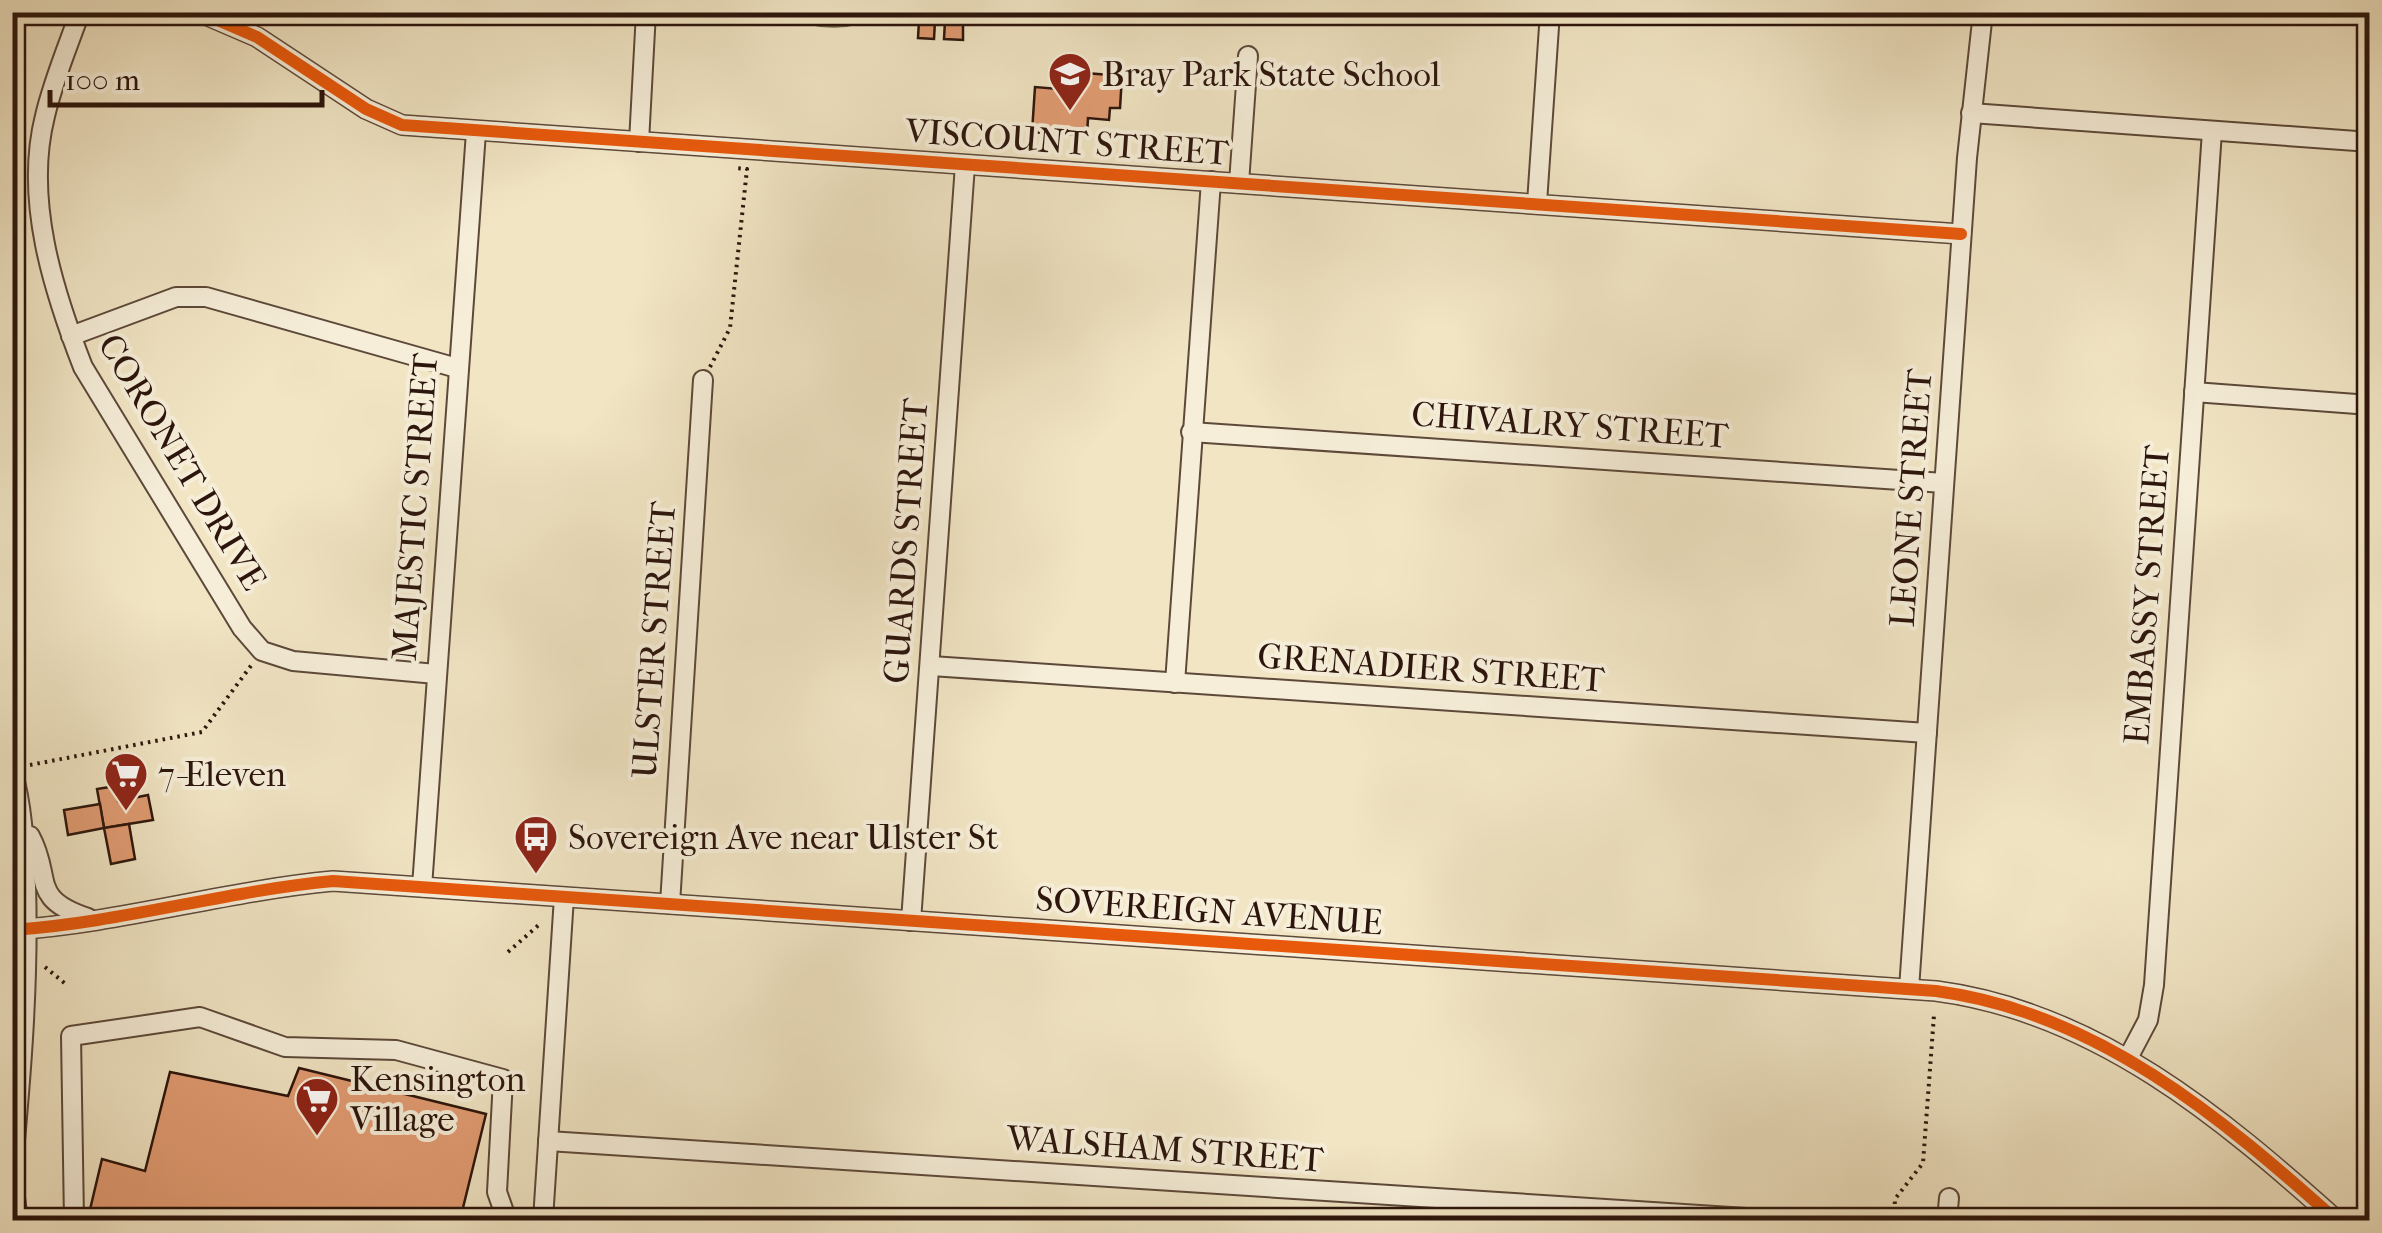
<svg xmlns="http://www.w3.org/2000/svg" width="2382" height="1233" viewBox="0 0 2382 1233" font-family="'IM FELL French Canon',serif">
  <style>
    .green { fill: #c1c290; stroke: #766c4e; stroke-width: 2.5 }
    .building { fill: #e29c73; stroke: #2c150c; stroke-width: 2.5 }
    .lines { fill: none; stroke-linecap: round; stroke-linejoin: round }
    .minor-casing { stroke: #5d493a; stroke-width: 22 }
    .path { stroke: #2c150c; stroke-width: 4; stroke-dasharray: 2.5 5; stroke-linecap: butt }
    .minor { stroke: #f6eed9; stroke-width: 18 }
    .cycleway-casing { stroke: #f6eed9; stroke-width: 19 }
    .cycleway { stroke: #e8590c; stroke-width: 12 }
    .labels { text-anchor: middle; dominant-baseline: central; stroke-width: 8; stroke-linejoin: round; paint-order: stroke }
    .poi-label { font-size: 35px; fill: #2c150c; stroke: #f6eed9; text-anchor: start }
    .street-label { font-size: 35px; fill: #2c150c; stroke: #f6eed9 }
  </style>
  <rect width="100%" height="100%" fill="#f1e5c4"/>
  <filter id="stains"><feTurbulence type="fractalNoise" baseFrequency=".002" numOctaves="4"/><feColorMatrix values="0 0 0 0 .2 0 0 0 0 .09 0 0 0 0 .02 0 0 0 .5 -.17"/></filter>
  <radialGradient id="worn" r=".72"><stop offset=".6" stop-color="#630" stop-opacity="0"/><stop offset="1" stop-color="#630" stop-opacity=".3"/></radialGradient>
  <path class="green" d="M 780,13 L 889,13 C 854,30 815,32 780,13 Z"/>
  <g class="building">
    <path d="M 919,20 L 935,21 L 934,39 L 918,38 Z"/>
    <path d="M 945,21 L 963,22 L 963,40 L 944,39 Z"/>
    <path d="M 1073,72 L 1122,76 L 1120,108 L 1110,108 L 1109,120 L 1088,118 L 1087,136 L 1032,132 L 1035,87 L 1071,90 Z"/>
    <path d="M 116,786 L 118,801 L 148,795 L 153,820 L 104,828 L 97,789 Z"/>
    <path d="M 100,804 L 104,828 L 68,835 L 64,810 Z"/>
    <path d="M 129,824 L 135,859 L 111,864 L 104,828 Z"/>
    <path d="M 299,1068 L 486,1114 L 460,1220 L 99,1220 L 88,1218 L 102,1159 L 145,1171 L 170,1072 L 288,1096 Z"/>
  </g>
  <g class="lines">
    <defs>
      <g id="minor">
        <path d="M 80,12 C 68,46 53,81 45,116 C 24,199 53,290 83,367 L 242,628 L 262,651 L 293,661 L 436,674"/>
        <path d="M 199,12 L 257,37 L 366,109 L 402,125 L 1961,234"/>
        <path d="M 1971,113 L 2370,142"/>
        <path d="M 639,142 L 646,12"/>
        <path d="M 1239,183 L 1248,56"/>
        <path d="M 1537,203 L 1550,12"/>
        <path d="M 71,336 L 176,297 L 206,297 L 457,368"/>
        <path d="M 2194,392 L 2370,405"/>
        <path d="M 1191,432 L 1944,483"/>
        <path d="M 931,666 L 1927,733"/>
        <path d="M 1175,683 L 1211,181"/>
        <path d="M 12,770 C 23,808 24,846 26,886 C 29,982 21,1077 12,1173"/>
        <path d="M 30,836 C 53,878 28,898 88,918"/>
        <path d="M 422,887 L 476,132"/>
        <path d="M 670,904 L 703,380"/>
        <path d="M 911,921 L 965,165"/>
        <path d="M 12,930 C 120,923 225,891 333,881 L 1936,991 C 2096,1012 2221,1117 2336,1220"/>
        <path d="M 1909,989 L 1967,158 L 1983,12"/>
        <path d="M 2128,1058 L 2148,1020 L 2154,985 L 2212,131"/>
        <path d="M 548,1141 L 1778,1220"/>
        <path d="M 12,1175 L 18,1220"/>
        <path d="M 74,1220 L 71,1036 L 200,1017 L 285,1047 L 396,1050 L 503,1079 L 497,1192 L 503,1209 L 501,1220"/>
        <path d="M 543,1220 L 564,897"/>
        <path d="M 1947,1220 L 1949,1198"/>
      </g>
    </defs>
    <use href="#minor" class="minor-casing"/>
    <g class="path">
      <path d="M 710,367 L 730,328 L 747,169 L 735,168"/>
      <path d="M 30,765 L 202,732 L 253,663"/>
      <path d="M 508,952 L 541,923"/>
      <path d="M 45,967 L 68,986"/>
      <path d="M 1894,1219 L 1895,1199 L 1923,1163 L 1934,1015"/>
    </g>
    <use href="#minor" class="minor"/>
    <defs>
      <g id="cycleway">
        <path d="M 199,12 L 257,37 L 366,109 L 402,125 L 1961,234"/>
        <path d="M 12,930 C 120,923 225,891 333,881 L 1936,991 C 2096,1012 2221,1117 2336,1220"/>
      </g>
    </defs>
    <use href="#cycleway" class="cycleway-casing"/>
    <use href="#cycleway" class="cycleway"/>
  </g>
  <defs>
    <symbol id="school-pin" viewBox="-11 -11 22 30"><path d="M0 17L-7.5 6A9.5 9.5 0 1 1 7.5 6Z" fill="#8f2418" stroke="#f6eed9"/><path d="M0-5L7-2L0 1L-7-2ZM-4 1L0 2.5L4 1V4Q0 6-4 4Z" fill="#fff"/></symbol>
    <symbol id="supermarket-pin" viewBox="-11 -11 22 30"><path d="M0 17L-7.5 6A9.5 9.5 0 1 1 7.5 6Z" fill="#8f2418" stroke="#f6eed9"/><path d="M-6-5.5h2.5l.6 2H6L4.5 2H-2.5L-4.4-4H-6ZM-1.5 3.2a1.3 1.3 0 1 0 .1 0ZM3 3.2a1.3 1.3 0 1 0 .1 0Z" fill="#fff"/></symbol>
    <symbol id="bus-pin" viewBox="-11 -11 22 30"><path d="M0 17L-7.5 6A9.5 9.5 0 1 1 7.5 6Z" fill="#8f2418" stroke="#f6eed9"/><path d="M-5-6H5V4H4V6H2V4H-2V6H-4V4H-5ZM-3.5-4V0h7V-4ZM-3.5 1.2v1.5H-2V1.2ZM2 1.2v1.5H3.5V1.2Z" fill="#fff"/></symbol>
  </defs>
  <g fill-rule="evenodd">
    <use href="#school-pin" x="1045" y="49" width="50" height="68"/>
    <use href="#supermarket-pin" x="101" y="749" width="50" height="68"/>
    <use href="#bus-pin" x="511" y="812" width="50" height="68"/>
    <use href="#supermarket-pin" x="292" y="1074" width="50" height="68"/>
  </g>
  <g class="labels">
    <g class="poi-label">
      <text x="1102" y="74">Bray Park State School</text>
      <text x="158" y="774">7-Eleven</text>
      <text x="568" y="837">Sovereign Ave near Ulster St</text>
      <text x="350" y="1079">Kensington<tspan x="350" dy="40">Village</tspan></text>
    </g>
    <g class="street-label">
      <text transform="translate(1067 142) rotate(4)">VISCOUNT STREET</text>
      <text transform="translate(1570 425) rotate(4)">CHIVALRY STREET</text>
      <text transform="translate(182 462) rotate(59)">CORONET DRIVE</text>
      <text transform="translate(1911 498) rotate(-86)">LEONE STREET</text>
      <text transform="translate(415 507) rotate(-86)">MAJESTIC STREET</text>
      <text transform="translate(906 541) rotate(-86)">GUARDS STREET</text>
      <text transform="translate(2147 595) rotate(-86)">EMBASSY STREET</text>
      <text transform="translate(654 640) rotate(-86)">ULSTER STREET</text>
      <text transform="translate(1431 668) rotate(4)">GRENADIER STREET</text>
      <text transform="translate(1209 911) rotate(4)">SOVEREIGN AVENUE</text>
      <text transform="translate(1165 1149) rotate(4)">WALSHAM STREET</text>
    </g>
  </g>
  <rect width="2382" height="1233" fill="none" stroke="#f1e5c4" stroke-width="50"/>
  <rect x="15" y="15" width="2352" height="1203" fill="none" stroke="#2c150c" stroke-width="5"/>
  <rect x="25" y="25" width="2332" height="1183" fill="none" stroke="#2c150c" stroke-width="2.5"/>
  <path d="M50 90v15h272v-15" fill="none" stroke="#2c150c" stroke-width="5"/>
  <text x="65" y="90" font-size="30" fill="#2c150c" stroke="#f6eed9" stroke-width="8" paint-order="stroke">100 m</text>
  <rect width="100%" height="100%" filter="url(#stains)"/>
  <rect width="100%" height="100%" fill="url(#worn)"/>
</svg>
